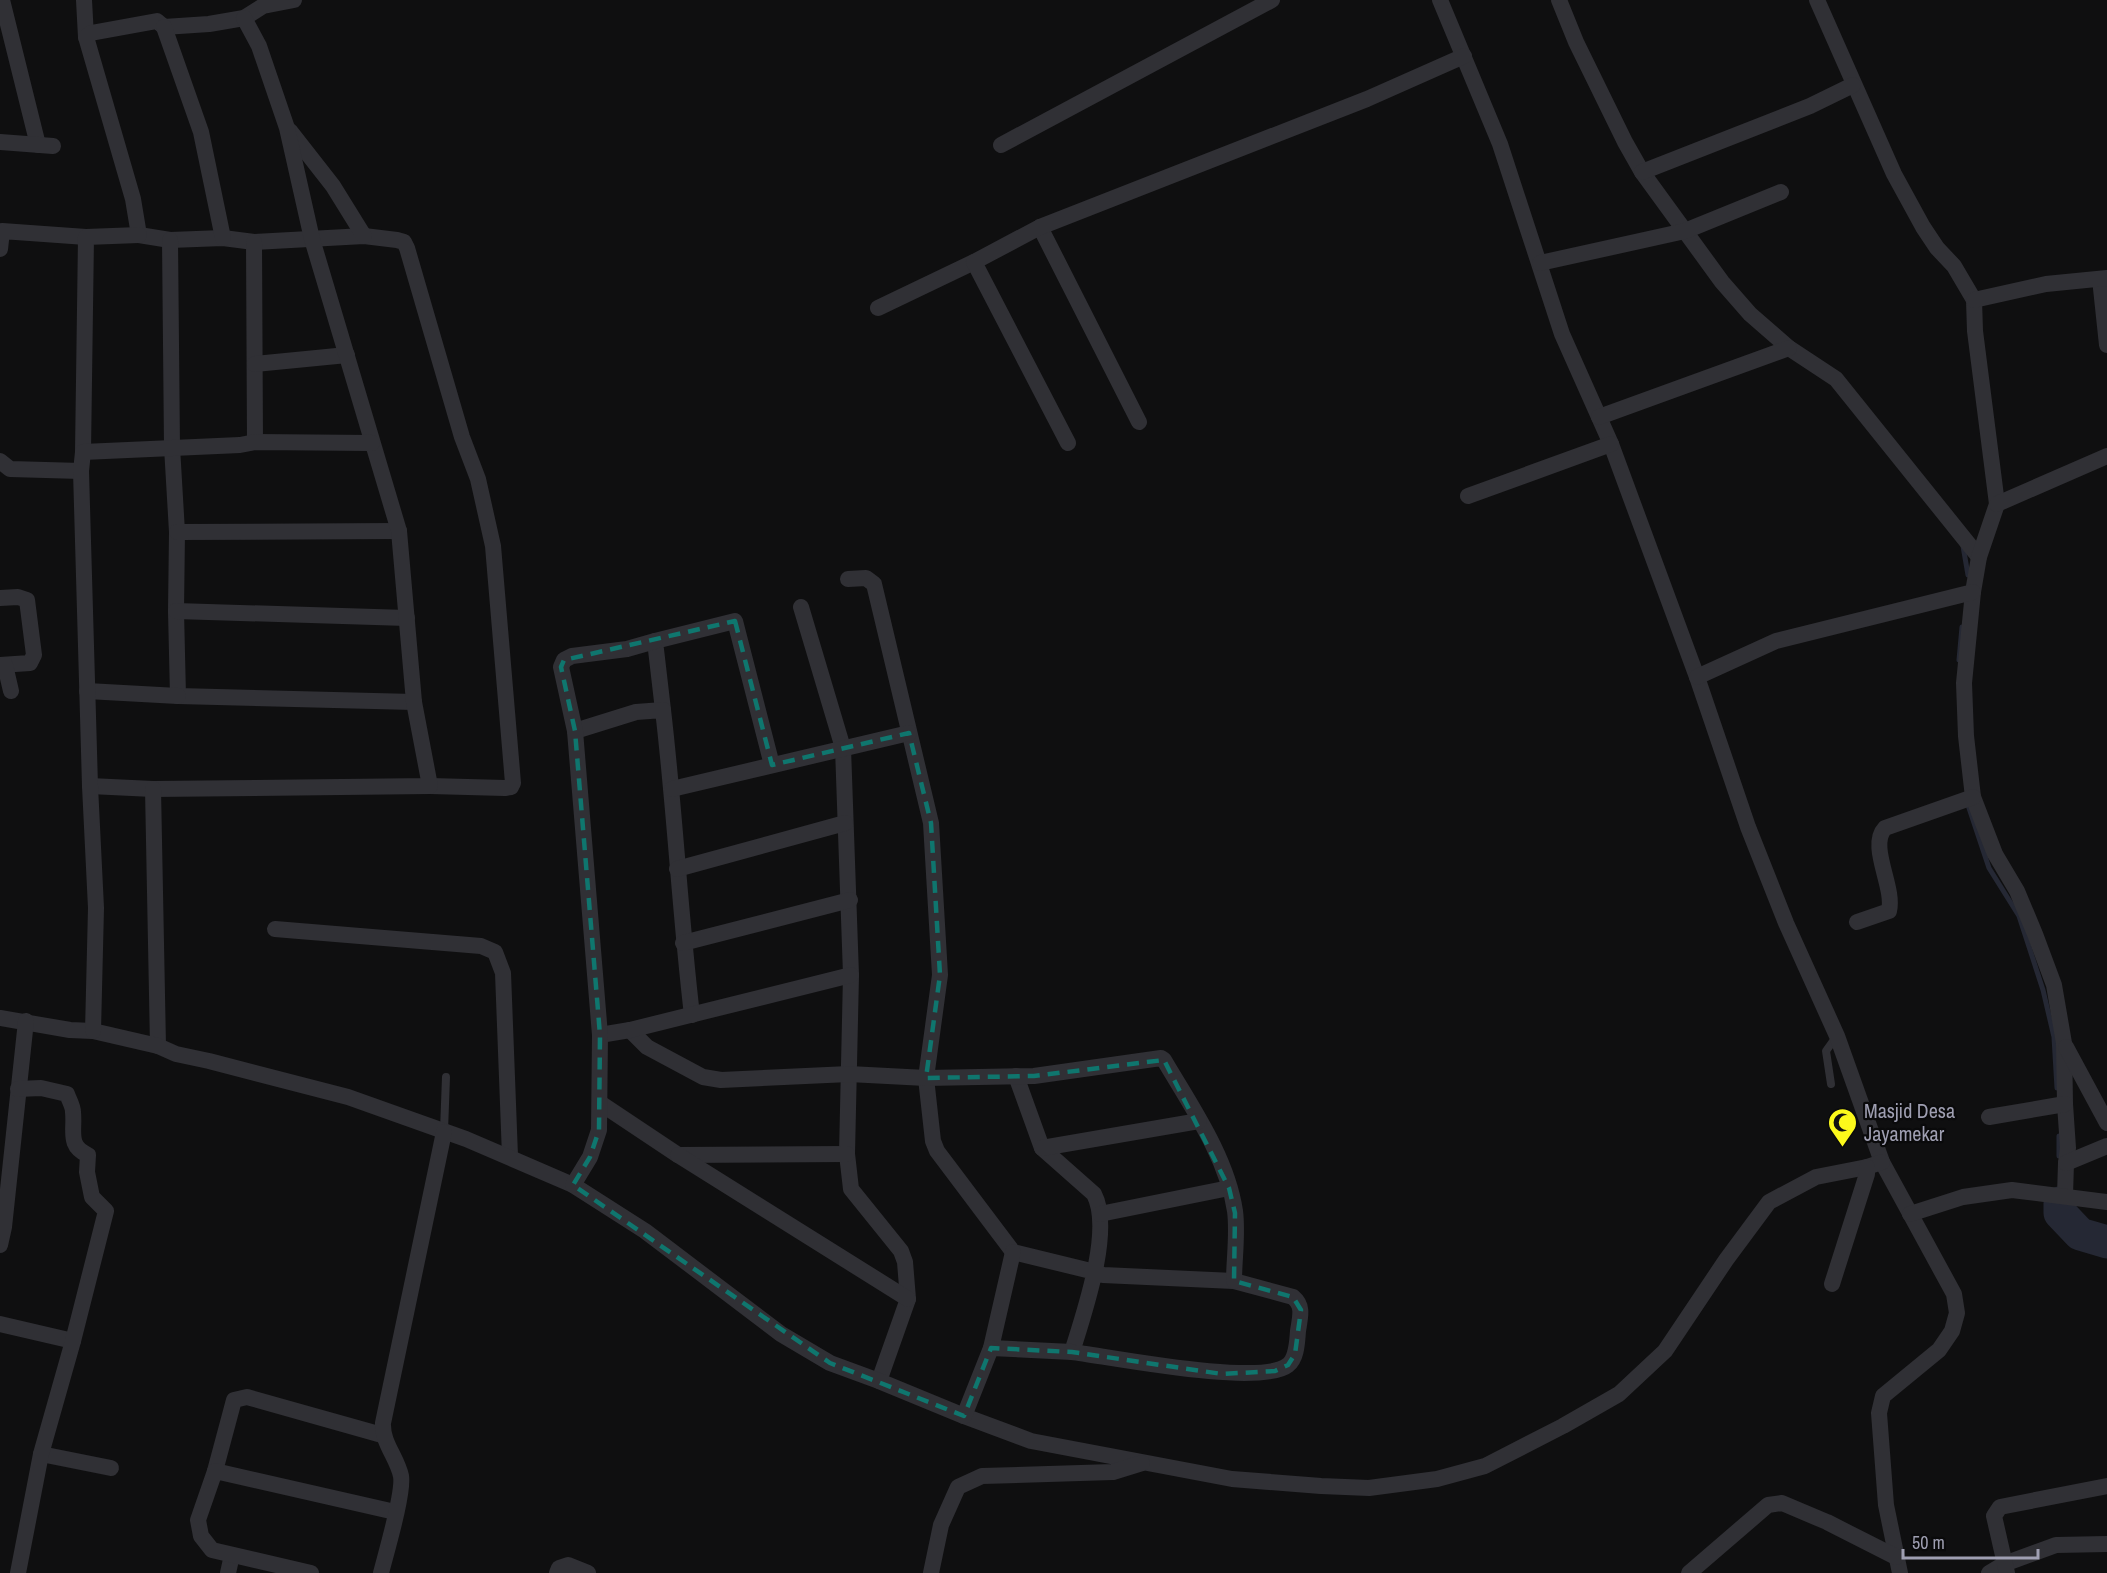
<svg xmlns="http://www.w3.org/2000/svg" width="2107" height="1573" viewBox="0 0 2107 1573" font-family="'Archivo Narrow',sans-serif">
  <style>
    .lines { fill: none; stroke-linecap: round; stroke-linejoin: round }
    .stream { stroke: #252834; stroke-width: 5 }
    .river { stroke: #252834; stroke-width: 33 }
    .lane { stroke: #303035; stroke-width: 8 }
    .street { stroke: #303035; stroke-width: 16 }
    .marked { fill: none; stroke: #0f766e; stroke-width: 4.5; stroke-dasharray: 12 8; stroke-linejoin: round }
    .labels { text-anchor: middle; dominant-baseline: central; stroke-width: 4.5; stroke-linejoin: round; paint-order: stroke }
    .poi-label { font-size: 20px; fill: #9f9fb2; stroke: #0a0a0b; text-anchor: start }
  </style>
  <rect width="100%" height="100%" fill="#0f0f10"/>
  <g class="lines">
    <g class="stream">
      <path d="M 1963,546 L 1968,575"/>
      <path d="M 1959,660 L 1962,627"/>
      <path d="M 1968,805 L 1989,868 L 2019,916 L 2043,990 L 2054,1037 L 2057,1088"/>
      <path d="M 2059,1136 L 2059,1156"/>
    </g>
    <path class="river" d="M 2060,1203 L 2060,1213 L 2080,1234 L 2107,1242"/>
    <g class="lane">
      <path d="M 1831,1084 L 1826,1051 L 1836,1037"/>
      <path d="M 444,1131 L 446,1077"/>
    </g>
    <g class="street">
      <path d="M 2,0 L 38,145"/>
      <path d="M 84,0 L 86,37"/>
      <path d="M 294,0 L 263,6 L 244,18 L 209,24 L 164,27 L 157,21 L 91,33 L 86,37 L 133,199 L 139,235 L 170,240 L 223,238 L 254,242 L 364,236 L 397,240 L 404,242 L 407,248 L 462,437 L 478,479 L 493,546 L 513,783 L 511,787 L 505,788 L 430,786"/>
      <path d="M 1440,0 L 1500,144 L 1562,334 L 1611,444 L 1697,677 L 1748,827 L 1786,923 L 1837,1036 L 1882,1162 L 1954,1294 L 1957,1313 L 1952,1331 L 1939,1350 L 1883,1396 L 1879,1413 L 1886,1505 L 1900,1573"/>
      <path d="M 1559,0 L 1576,42 L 1625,142 L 1642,172 L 1722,282 L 1750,314 L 1789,348 L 1836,379 L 1979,557"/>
      <path d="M 1817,0 L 1894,174 L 1923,227 L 1937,248 L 1954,266 L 1974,300 L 1975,331 L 1997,504 L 1979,557 L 1973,592 L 1964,683 L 1966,736 L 1973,797 L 1995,854 L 2017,891 L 2035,934 L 2054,985 L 2064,1043 L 2065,1104 L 2068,1148 L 2066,1163 L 2065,1195"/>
      <path d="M 164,27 L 201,132 L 223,238"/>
      <path d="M 290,131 L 333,186 L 364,236"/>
      <path d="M 0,142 L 53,146"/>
      <path d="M 1001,145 L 1272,0"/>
      <path d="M 1642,172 L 1810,106 L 1853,85"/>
      <path d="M 1040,227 L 1139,422"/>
      <path d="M 170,240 L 172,447 L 177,532 L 176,611 L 178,696 L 414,702"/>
      <path d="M 254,242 L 255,442"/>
      <path d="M 0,249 L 2,231 L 86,237"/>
      <path d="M 1540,263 L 1685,231 L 1781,192"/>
      <path d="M 2100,279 L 2107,345"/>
      <path d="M 1974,300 L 2046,284 L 2107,278"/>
      <path d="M 878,308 L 974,262"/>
      <path d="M 255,364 L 347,355"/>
      <path d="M 1599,417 L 1789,348"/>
      <path d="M 1068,443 L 974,262 L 1040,227 L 1367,99 L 1464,56"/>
      <path d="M 83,452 L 86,237 L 139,235"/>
      <path d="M 0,461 L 10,469 L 81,471"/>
      <path d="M 1468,496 L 1611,444"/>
      <path d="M 1997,504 L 2107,456"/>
      <path d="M 177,532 L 399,531"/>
      <path d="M 848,579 L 866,578 L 874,584 L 931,823 L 940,975 L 926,1078 L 933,1141 L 937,1151 L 1013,1252 L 1095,1272 L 1103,1275 L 1234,1281 L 1293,1297 C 1304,1306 1300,1317 1298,1331 C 1297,1342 1297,1358 1288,1365 C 1261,1387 1111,1357 1072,1352 C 1084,1313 1113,1230 1094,1194 L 1042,1148 L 1016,1076"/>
      <path d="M 0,598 L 18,597 L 27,600 L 34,655 L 30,663 L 0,665"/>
      <path d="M 801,607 L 843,748 L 851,975 L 847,1154 L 851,1189 L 901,1251 L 905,1262 L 908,1299 L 879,1381"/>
      <path d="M 176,611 L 407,618"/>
      <path d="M 5,665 L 11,691"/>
      <path d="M 1697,677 L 1776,641 L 1973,592"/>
      <path d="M 87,691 L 178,696"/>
      <path d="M 663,710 L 655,641 L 735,621 L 772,765"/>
      <path d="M 575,731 L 636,712 L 663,710 C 675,812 680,914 692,1015"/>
      <path d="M 90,786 L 153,789 L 430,786 L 414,702 L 399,531 L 312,239 L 287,128 L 259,46 L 244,18"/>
      <path d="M 153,789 L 158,1046"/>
      <path d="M 672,789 L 909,733"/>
      <path d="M 677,869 L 845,823"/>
      <path d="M 1857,922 L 1889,911 C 1895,887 1868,846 1885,828 L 1973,797"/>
      <path d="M 275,929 L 481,946 L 495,952 L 503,973 L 510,1156"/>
      <path d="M 683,943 L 850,900"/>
      <path d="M 0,1018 L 70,1030 L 93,1031 L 158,1046 L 176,1054 L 209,1061 L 348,1097 L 466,1139 L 573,1185 L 645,1231 L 781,1334 L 830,1363 L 879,1381 L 964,1416 L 1031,1441 L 1232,1479 L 1321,1486 L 1369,1488 L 1437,1479 L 1485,1466 L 1563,1426 L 1619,1394 L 1665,1351 L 1726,1260 L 1769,1202 L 1816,1177 L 1867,1167 L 1882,1162"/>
      <path d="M 630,1030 L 647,1047 L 703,1077 L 721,1080 L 849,1074 L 926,1078 L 1034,1076 L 1161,1058 L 1164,1060 C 1191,1106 1227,1157 1235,1211 C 1238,1234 1234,1259 1234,1281"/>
      <path d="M 93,1031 L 96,908 L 90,786 L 81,471 L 83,452 L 240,445 L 255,442 L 372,443"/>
      <path d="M 600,1035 L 630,1030 L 851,975"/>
      <path d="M 2066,1047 L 2107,1123"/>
      <path d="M 600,1103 L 678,1155 L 847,1154"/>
      <path d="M 1989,1117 L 2065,1104"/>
      <path d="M 1042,1148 L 1199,1121"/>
      <path d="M 678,1155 L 908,1299"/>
      <path d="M 2066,1163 L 2107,1146"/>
      <path d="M 573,1185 L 590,1157 L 599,1130 L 600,1035 L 575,731 L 561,667 L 564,660 L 572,656 L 627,649 L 655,641"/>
      <path d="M 1100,1214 L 1229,1188"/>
      <path d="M 1910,1214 L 1963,1197 L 2012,1190 L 2107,1202"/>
      <path d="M 0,1245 L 4,1227 L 26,1021"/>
      <path d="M 1013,1252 L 991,1348 L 1072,1352"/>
      <path d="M 1832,1284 L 1867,1174 L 1867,1167"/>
      <path d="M 0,1324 L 73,1341"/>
      <path d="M 964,1416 L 991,1348"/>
      <path d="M 41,1454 L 111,1468"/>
      <path d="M 215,1471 L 234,1400 L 247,1397 L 382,1435"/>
      <path d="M 18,1573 L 41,1454 L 73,1341 L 106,1211 L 92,1197 L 87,1172 L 88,1155 C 67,1146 75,1131 73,1112 C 73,1106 69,1100 67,1094 L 41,1088 L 18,1089"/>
      <path d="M 228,1573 L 232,1555"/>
      <path d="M 311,1573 L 212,1550 L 201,1536 L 198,1520 L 215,1471 L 395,1512"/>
      <path d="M 381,1573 C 386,1553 404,1493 401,1476 C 397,1457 382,1443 383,1423 L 444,1132"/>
      <path d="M 557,1573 L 559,1568 L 568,1565 L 588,1573"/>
      <path d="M 931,1573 L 941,1525 L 958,1487 L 982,1476 L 1113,1472 L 1142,1463"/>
      <path d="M 1689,1573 L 1768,1505 L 1782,1503 L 1827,1522 L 1896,1557"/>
      <path d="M 1989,1573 L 2004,1564 L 2056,1545 L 2107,1544"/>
      <path d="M 2007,1573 L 1994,1516 L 2000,1507 L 2107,1486"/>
    </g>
  </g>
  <path class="marked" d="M 735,621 L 772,765 L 909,733 L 931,823 L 940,975 L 926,1078 L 1034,1076 L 1164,1060 L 1229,1188 L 1235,1213 L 1234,1281 L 1293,1297 L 1301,1310 L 1295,1354 L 1288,1365 L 1275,1371 L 1222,1374 L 1072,1352 L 991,1348 L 964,1416 L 830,1363 L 573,1185 L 590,1157 L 599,1130 L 600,1035 L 575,731 L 561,667 L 564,660 Z"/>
  <defs>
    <symbol id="mosque-pin" viewBox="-11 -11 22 30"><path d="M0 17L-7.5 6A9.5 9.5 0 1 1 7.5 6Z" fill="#fcf91b" stroke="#0a0a0b"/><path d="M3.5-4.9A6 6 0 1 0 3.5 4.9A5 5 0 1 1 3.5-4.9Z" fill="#111"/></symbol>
  </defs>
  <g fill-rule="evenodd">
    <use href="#mosque-pin" x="1826" y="1106" width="33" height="45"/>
  </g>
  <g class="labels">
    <g class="poi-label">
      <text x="1864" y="1110">Masjid Desa<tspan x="1864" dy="23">Jayamekar</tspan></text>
    </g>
  </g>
  <path d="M1903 1549v9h135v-9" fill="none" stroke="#9f9fb2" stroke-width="3"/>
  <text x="1912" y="1549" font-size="18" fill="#9f9fb2" stroke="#0a0a0b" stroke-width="4.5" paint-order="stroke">50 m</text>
</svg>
